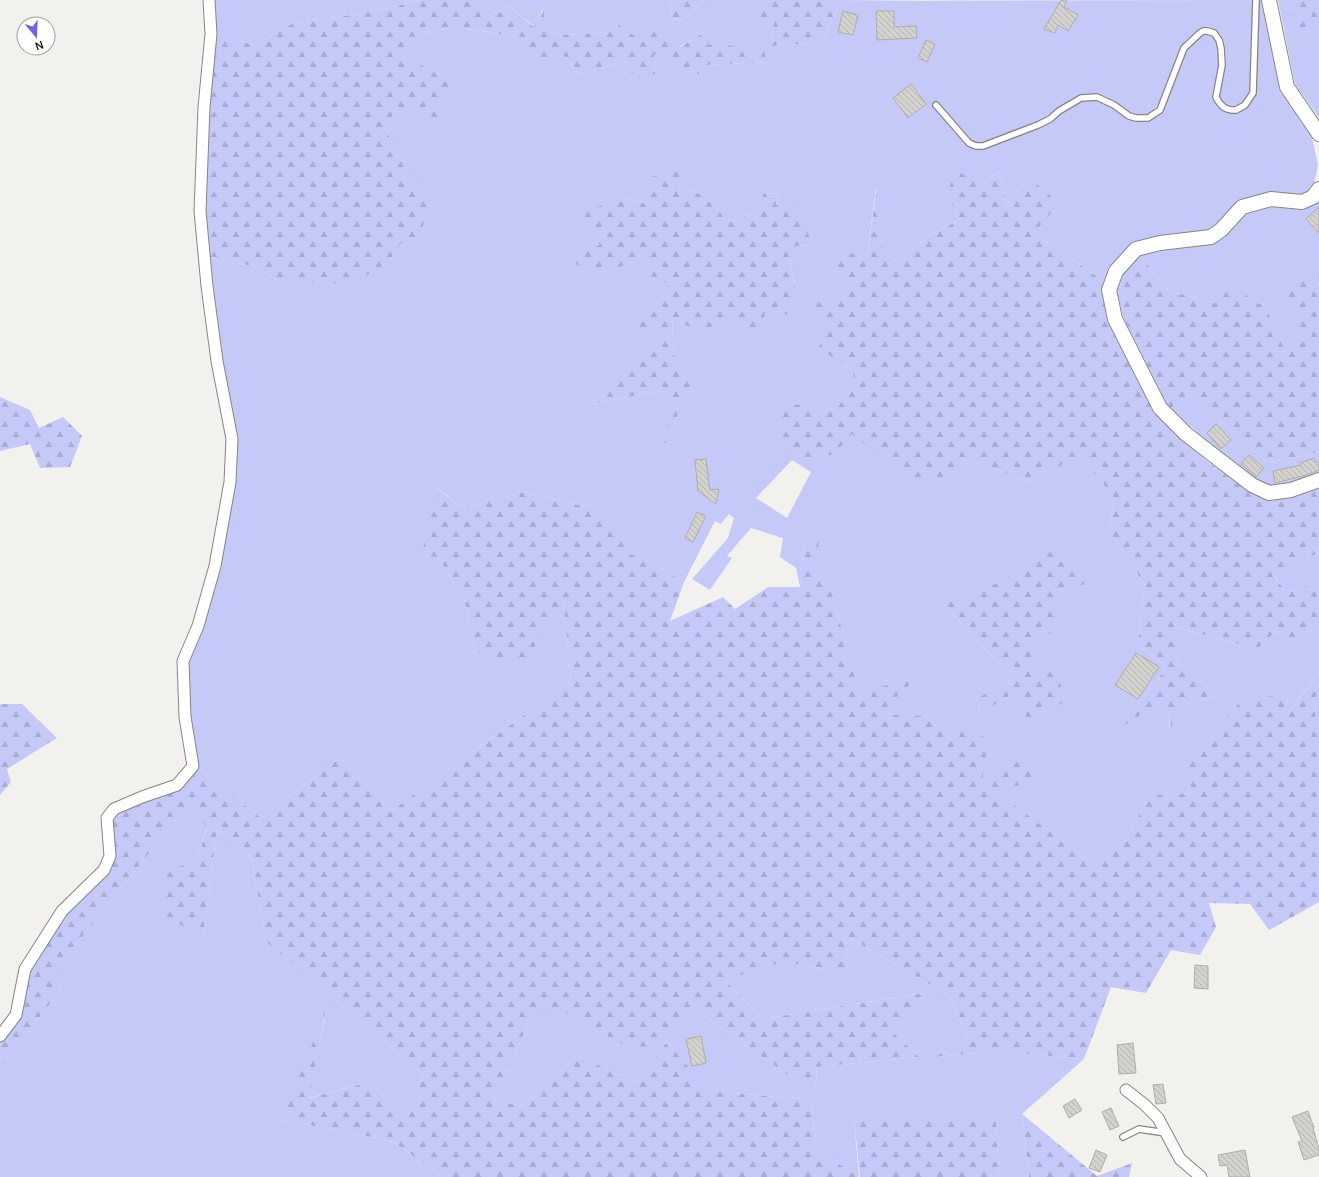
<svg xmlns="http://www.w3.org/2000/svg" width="1319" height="1177" viewBox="0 0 1319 1177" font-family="Manrope,sans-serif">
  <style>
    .grass { fill: #c5c9f7; fill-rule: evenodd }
    .forest { fill: url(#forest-firs) }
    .building { fill: url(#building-back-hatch); stroke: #afadaa }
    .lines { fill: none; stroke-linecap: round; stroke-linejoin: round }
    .service-casing { stroke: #878582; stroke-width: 8 }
    .minor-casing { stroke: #878582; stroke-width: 13 }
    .tertiary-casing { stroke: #878582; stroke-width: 16 }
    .service { stroke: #fff; stroke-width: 5.5 }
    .minor { stroke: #fff; stroke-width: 11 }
    .tertiary { stroke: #fff; stroke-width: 14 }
  </style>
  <defs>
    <pattern id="forest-firs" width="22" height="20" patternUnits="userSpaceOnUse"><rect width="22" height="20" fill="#c5c9f7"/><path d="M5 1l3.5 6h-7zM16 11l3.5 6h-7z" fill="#a8acd3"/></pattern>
    <pattern id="building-back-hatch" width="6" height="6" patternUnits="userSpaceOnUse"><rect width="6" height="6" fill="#d4d2cf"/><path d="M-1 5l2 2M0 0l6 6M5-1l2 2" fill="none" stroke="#b5b3b1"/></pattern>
  </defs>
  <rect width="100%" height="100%" fill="#f3f1ee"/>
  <g class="grass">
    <path d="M 214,0 L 420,0 L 381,10 L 292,24 L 254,45 L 216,34 Z"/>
    <path d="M 477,0 L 670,0 L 672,18 L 683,20 L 705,0 L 761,0 L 768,6 L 759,13 L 764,21 L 774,19 L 772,46 L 823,42 L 840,1 L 1253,0 L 1250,92 C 1244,107 1227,115 1219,96 C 1223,80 1234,37 1213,29 C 1208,27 1202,27 1198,30 C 1193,33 1184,42 1181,47 C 1171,63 1165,110 1146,115 C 1128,120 1112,93 1095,94 C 1090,94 1084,93 1080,95 C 1064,101 1053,114 1039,121 C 1021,130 1001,136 983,143 L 976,143 L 971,140 L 938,102 L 932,104 L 967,145 L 975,149 L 983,149 L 1040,128 L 1052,122 L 1059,114 L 1082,101 L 1096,100 L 1112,108 L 1126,118 L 1136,121 L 1148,122 L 1163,112 L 1186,50 L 1204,34 C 1211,33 1216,38 1217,44 C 1220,54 1220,64 1218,75 C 1216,82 1211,92 1213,99 C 1215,104 1218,108 1223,110 C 1238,119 1250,106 1256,93 L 1258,9 L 1259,0 L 1261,0 L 1280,90 L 1312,137 L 1318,165 L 1314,183 L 1308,191 L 1301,194 L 1269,192 L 1238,200 L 1216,224 L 1208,230 L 1157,236 L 1132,242 L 1109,267 L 1104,281 L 1034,233 L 1028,177 L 1006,205 L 999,171 L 983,184 L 947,193 L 959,220 L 928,236 L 900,262 L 884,254 L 876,187 L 867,259 L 857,287 L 833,323 L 819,348 L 853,370 L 853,387 L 838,408 L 820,412 L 835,454 L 852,434 L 934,483 L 971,461 L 1031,482 L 1079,454 L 1114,497 L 1109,531 L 1145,585 L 1138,644 L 1167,668 L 1113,733 L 1166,697 L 1170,727 L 1186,704 L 1220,696 L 1178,663 L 1174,627 L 1257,649 L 1275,632 L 1298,644 L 1311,630 L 1319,628 L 1319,728 L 1315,725 L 1316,677 L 1280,723 L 1289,694 L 1194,793 L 1150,795 L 1120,848 L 1089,860 L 982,782 L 950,740 L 925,716 L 879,714 L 916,678 L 859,694 L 826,571 L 811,590 L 804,542 L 800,587 L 796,568 L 780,557 L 783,538 L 751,528 L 727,556 L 732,558 L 710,590 L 692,579 L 728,538 L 734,518 L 729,514 L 721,524 L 715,521 L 684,582 L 653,563 L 630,555 L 600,510 L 523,492 L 462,508 L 439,489 L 422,556 L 438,557 L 464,599 L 476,652 L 563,600 L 571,681 L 391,811 L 340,758 L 261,818 L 197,766 L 190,716 L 187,663 L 235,482 L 210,258 L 257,267 L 278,281 L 389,262 L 430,196 L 408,175 L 386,130 L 397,107 L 401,55 L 411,38 L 453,27 L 522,37 L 562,54 L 579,74 L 627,61 L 655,74 L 654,54 L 706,65 L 766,62 L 707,44 L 725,20 L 679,47 L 669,30 L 642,41 L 608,32 L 563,35 L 545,31 L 543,9 L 535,27 L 506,5 L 498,14 ZM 687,170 L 679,186 L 710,198 L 727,222 L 756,212 L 765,193 L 779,194 L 776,205 L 813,245 L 794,246 L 789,255 L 796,290 L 765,312 L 763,329 L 740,329 L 733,316 L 702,331 L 672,319 L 674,355 L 697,386 L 679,406 L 672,442 L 661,443 L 668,423 L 674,403 L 654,392 L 593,404 L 661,336 L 657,331 L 659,305 L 668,284 L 650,253 L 602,275 L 583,246 L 598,246 L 602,234 L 619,197 L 648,204 ZM 792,460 L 811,472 L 787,518 L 756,498 ZM 1086,584 L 1053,591 L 1030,638 L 1033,671 L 1014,694 L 980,713 L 977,698 L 1013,679 L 940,600 L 967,600 Z"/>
    <path d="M 1278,0 L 1319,0 L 1319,118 L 1295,84 Z"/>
    <path d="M 1319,202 L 1319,285 L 1308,275 L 1301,329 L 1286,353 L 1216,303 L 1169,291 L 1140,256 L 1161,251 L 1213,244 L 1225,237 L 1246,214 L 1272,207 L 1303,210 Z"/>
    <path d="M 1191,394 L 1267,463 L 1319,452 L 1319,472 C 1308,476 1280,488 1269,485 C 1259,482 1249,474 1241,467 C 1216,449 1193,430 1171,408 Z"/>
    <path d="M 1319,541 L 1319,578 L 1294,592 L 1285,590 L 1273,574 L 1316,554 Z"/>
    <path d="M 189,804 L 207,827 L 196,864 L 203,937 L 217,829 L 251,856 L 266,942 L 423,1074 L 407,1116 L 369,1082 L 308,1098 L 326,1012 L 282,1120 L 392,1141 L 443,1177 L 0,1177 L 0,1069 L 62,988 L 52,974 Z"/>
    <path d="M 845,935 L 951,997 L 968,1039 L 936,1057 L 998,1051 L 1084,1059 L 1022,1114 L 1029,1177 L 999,1177 L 996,1120 L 854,1120 L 859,1177 L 815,1148 L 812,1100 L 709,1091 L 667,1042 L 636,1083 L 577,1055 L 522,1106 L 493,1100 L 534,1012 L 563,1012 L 624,1044 L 691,1007 L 815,1094 L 817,1067 L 919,1057 L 894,1033 L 923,993 L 762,1019 L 725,980 L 783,962 L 848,973 Z"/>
  </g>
  <g class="forest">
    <path d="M 420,0 L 477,0 L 498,14 L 506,5 L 534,27 L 544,9 L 545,31 L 563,35 L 607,32 L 616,23 L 642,41 L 652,26 L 669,30 L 680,47 L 726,19 L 708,44 L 763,48 L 767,62 L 706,65 L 698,74 L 654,54 L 655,74 L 631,73 L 627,61 L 579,74 L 562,54 L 541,70 L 522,37 L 453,27 L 411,38 L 401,55 L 451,81 L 437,118 L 397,107 L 386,130 L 408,175 L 430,196 L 419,243 L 401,243 L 389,262 L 352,284 L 278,281 L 257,267 L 210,258 L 205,211 L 208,122 L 216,34 L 254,45 L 292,24 L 381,10 Z"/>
    <path d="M 670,0 L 705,0 L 683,20 L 672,18 Z"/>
    <path d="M 761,0 L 920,0 L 840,1 L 823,42 L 772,46 L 774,20 L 764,22 L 759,13 L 768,6 Z"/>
    <path d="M 1295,0 L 1319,0 L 1319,32 L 1300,31 L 1293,13 Z"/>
    <path d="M 688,170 L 679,186 L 710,198 L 727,222 L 756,212 L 764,193 L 779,194 L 776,205 L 797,207 L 813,245 L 795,246 L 789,255 L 796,290 L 793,315 L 765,312 L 764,329 L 740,329 L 733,317 L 702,331 L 672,320 L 674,355 L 698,386 L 679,406 L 672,443 L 660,443 L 668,423 L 673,403 L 654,392 L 593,404 L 660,336 L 657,331 L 635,336 L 629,322 L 659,305 L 668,284 L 651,276 L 649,254 L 602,275 L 575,264 L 583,246 L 598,246 L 602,234 L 580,227 L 588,211 L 619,197 L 648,204 L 653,176 Z"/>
    <path d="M 956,171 L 983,184 L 999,171 L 1006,205 L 1028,177 L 1059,203 L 1034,233 L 1104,281 L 1101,290 L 1108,322 L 1154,412 L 1181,439 L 1207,461 L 1248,491 L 1267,501 L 1292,498 L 1319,488 L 1319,541 L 1316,554 L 1273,575 L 1285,590 L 1294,592 L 1319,578 L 1319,628 L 1311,630 L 1298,644 L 1275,632 L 1257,649 L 1175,627 L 1178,663 L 1220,696 L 1186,704 L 1171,727 L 1165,698 L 1112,734 L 1167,668 L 1138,644 L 1145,585 L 1109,531 L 1114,497 L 1079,455 L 1031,482 L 971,461 L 935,483 L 898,472 L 852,434 L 835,454 L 802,459 L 778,441 L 783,408 L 812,401 L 820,412 L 837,408 L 853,387 L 853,370 L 818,348 L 833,323 L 810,306 L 857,287 L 835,267 L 844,251 L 867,259 L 877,185 L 884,254 L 900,262 L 928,236 L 959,220 L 947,193 Z"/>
    <path d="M 1140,256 L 1169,291 L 1216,303 L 1232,286 L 1266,308 L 1286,353 L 1301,329 L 1284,289 L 1308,275 L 1319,285 L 1319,452 L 1267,463 L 1191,394 L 1171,408 L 1166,403 L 1123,317 L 1117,291 L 1123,274 Z"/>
    <path d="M 0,397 L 30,410 L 39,428 L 63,417 L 82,436 L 70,467 L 40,468 L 30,444 L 0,451 Z"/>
    <path d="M 438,489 L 462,508 L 523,492 L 600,510 L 630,554 L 653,563 L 684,582 L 670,621 L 723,597 L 735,609 L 768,587 L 800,587 L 804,542 L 821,531 L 811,589 L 826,571 L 859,693 L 917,677 L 880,714 L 925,716 L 950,740 L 961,727 L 989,739 L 982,781 L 1015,761 L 1039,779 L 996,792 L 1089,860 L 1120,848 L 1150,795 L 1193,793 L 1185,766 L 1240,702 L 1289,693 L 1281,722 L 1317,676 L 1315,725 L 1319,728 L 1319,902 L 1269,930 L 1250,904 L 1209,903 L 1216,927 L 1200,955 L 1171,950 L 1146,993 L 1111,987 L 1084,1059 L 998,1051 L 935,1057 L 968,1039 L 951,997 L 845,935 L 848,973 L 783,962 L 725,980 L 762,1019 L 924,993 L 894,1033 L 919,1057 L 817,1067 L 815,1094 L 691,1007 L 650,1047 L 624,1045 L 563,1012 L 534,1012 L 493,1100 L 522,1106 L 577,1055 L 636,1083 L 667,1042 L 709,1091 L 812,1100 L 815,1148 L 859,1177 L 443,1177 L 392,1141 L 282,1120 L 326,1009 L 309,1098 L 369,1082 L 407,1116 L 423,1074 L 266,942 L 251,856 L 217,829 L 203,937 L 161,914 L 168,868 L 196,864 L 207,828 L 189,804 L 52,974 L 62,988 L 0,1069 L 0,1043 L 21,1017 L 29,971 L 65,914 L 108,872 L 112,820 L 117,813 L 143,801 L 197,766 L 261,818 L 340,758 L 391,811 L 571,681 L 563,601 L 523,665 L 476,652 L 464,599 L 438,557 L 421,556 Z"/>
    <path d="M 1051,552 L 1087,584 L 1053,591 L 1059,631 L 1031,638 L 1033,670 L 1057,671 L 1065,701 L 1030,724 L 1014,694 L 980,713 L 977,698 L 1013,679 L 940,600 L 967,600 Z"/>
    <path d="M 0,704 L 22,704 L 57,738 L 7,769 L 11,782 L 0,795 Z"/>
    <path d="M 1022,1114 L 1097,1176 L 1132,1163 L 1129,1177 L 1029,1177 Z"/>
    <path d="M 854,1120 L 996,1120 L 999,1177 L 860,1177 Z"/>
  </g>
  <g class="building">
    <path d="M 1061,0 L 1067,0 L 1064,7 L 1078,15 L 1068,31 L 1058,25 L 1055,33 L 1044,29 Z"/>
    <path d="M 843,11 L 858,15 L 853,35 L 838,32 Z"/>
    <path d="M 876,11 L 894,11 L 894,27 L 916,26 L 917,38 L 877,40 Z"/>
    <path d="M 926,40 L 935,44 L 927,62 L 918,58 Z"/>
    <path d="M 911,84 L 926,104 L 908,118 L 893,98 Z"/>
    <path d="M 1319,207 L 1319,233 L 1306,219 Z"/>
    <path d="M 1216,424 L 1231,440 L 1221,449 L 1207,433 Z"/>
    <path d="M 1249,455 L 1264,468 L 1256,477 L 1241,464 Z"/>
    <path d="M 1314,458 L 1316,462 L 1319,462 L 1319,470 L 1303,476 L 1275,483 L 1273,471 L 1301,465 L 1300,463 Z"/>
    <path d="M 706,459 L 710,490 L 719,489 L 716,504 L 698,491 L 695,460 Z"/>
    <path d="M 697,512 L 706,516 L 693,542 L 685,538 Z"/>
    <path d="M 1136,653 L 1159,667 L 1138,699 L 1115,685 Z"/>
    <path d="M 1195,965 L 1208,966 L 1208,989 L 1194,988 Z"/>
    <path d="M 701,1036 L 706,1063 L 692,1066 L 686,1039 Z"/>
    <path d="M 1133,1043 L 1136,1073 L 1119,1074 L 1117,1045 Z"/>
    <path d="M 1163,1084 L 1166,1103 L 1156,1104 L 1153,1085 Z"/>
    <path d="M 1075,1099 L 1082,1110 L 1069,1118 L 1063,1106 Z"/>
    <path d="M 1111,1108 L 1119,1126 L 1110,1130 L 1102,1112 Z"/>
    <path d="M 1308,1111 L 1314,1128 L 1313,1128 L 1319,1149 L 1319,1155 L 1304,1160 L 1298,1142 L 1302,1141 L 1292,1117 Z"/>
    <path d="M 1096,1150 L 1107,1155 L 1100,1172 L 1089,1168 Z"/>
    <path d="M 1245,1150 L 1250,1177 L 1229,1177 L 1227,1165 L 1220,1166 L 1218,1155 Z"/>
  </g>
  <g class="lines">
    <defs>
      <g id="service">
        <path d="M 936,105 L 969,143 L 976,146 L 983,146 L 1038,125 L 1050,119 L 1059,111 L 1081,98 L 1097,97 L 1114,105 L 1129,116 L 1136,118 L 1148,118 L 1160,110 L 1184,48 L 1200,33 L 1203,31 L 1207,31 L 1214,33 L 1219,40 L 1221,48 L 1222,65 L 1216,97 C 1220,106 1226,111 1236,110 L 1245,105 L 1253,93 L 1256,0"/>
        <path d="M 1123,1137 L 1139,1129 L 1166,1133"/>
      </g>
      <g id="minor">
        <path d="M 0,1036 L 16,1015 L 25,969 L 62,911 L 104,870 L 110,856 L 107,818 L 114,809 L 142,797 L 177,785 L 193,766 L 185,717 L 183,661 L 198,626 L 215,566 L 230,482 L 232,439 L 217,361 L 207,286 L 200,211 L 204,107 L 211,34 L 209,0"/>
        <path d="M 1126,1090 L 1145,1105 L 1158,1118 L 1180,1159 L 1201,1177"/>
      </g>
      <g id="tertiary">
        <path d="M 1269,0 L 1287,87 L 1319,134"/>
        <path d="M 1319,189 L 1313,197 L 1302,202 L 1271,199 L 1242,207 L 1221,230 L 1211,237 L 1160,243 L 1136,249 L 1116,271 L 1109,290 L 1115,319 L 1160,408 L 1186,434 L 1252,485 L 1269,493 L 1291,490 L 1319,480"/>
      </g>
    </defs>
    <use href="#service" class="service-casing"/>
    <use href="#minor" class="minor-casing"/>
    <use href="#tertiary" class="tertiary-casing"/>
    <use href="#service" class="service"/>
    <use href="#minor" class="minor"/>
    <use href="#tertiary" class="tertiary"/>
  </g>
  <g transform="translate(36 36) rotate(161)"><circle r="19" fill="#ffffff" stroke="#a1a1a1"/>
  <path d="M0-3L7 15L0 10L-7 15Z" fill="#6d68e2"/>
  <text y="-6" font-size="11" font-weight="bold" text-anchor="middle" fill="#151413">N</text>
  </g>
</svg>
